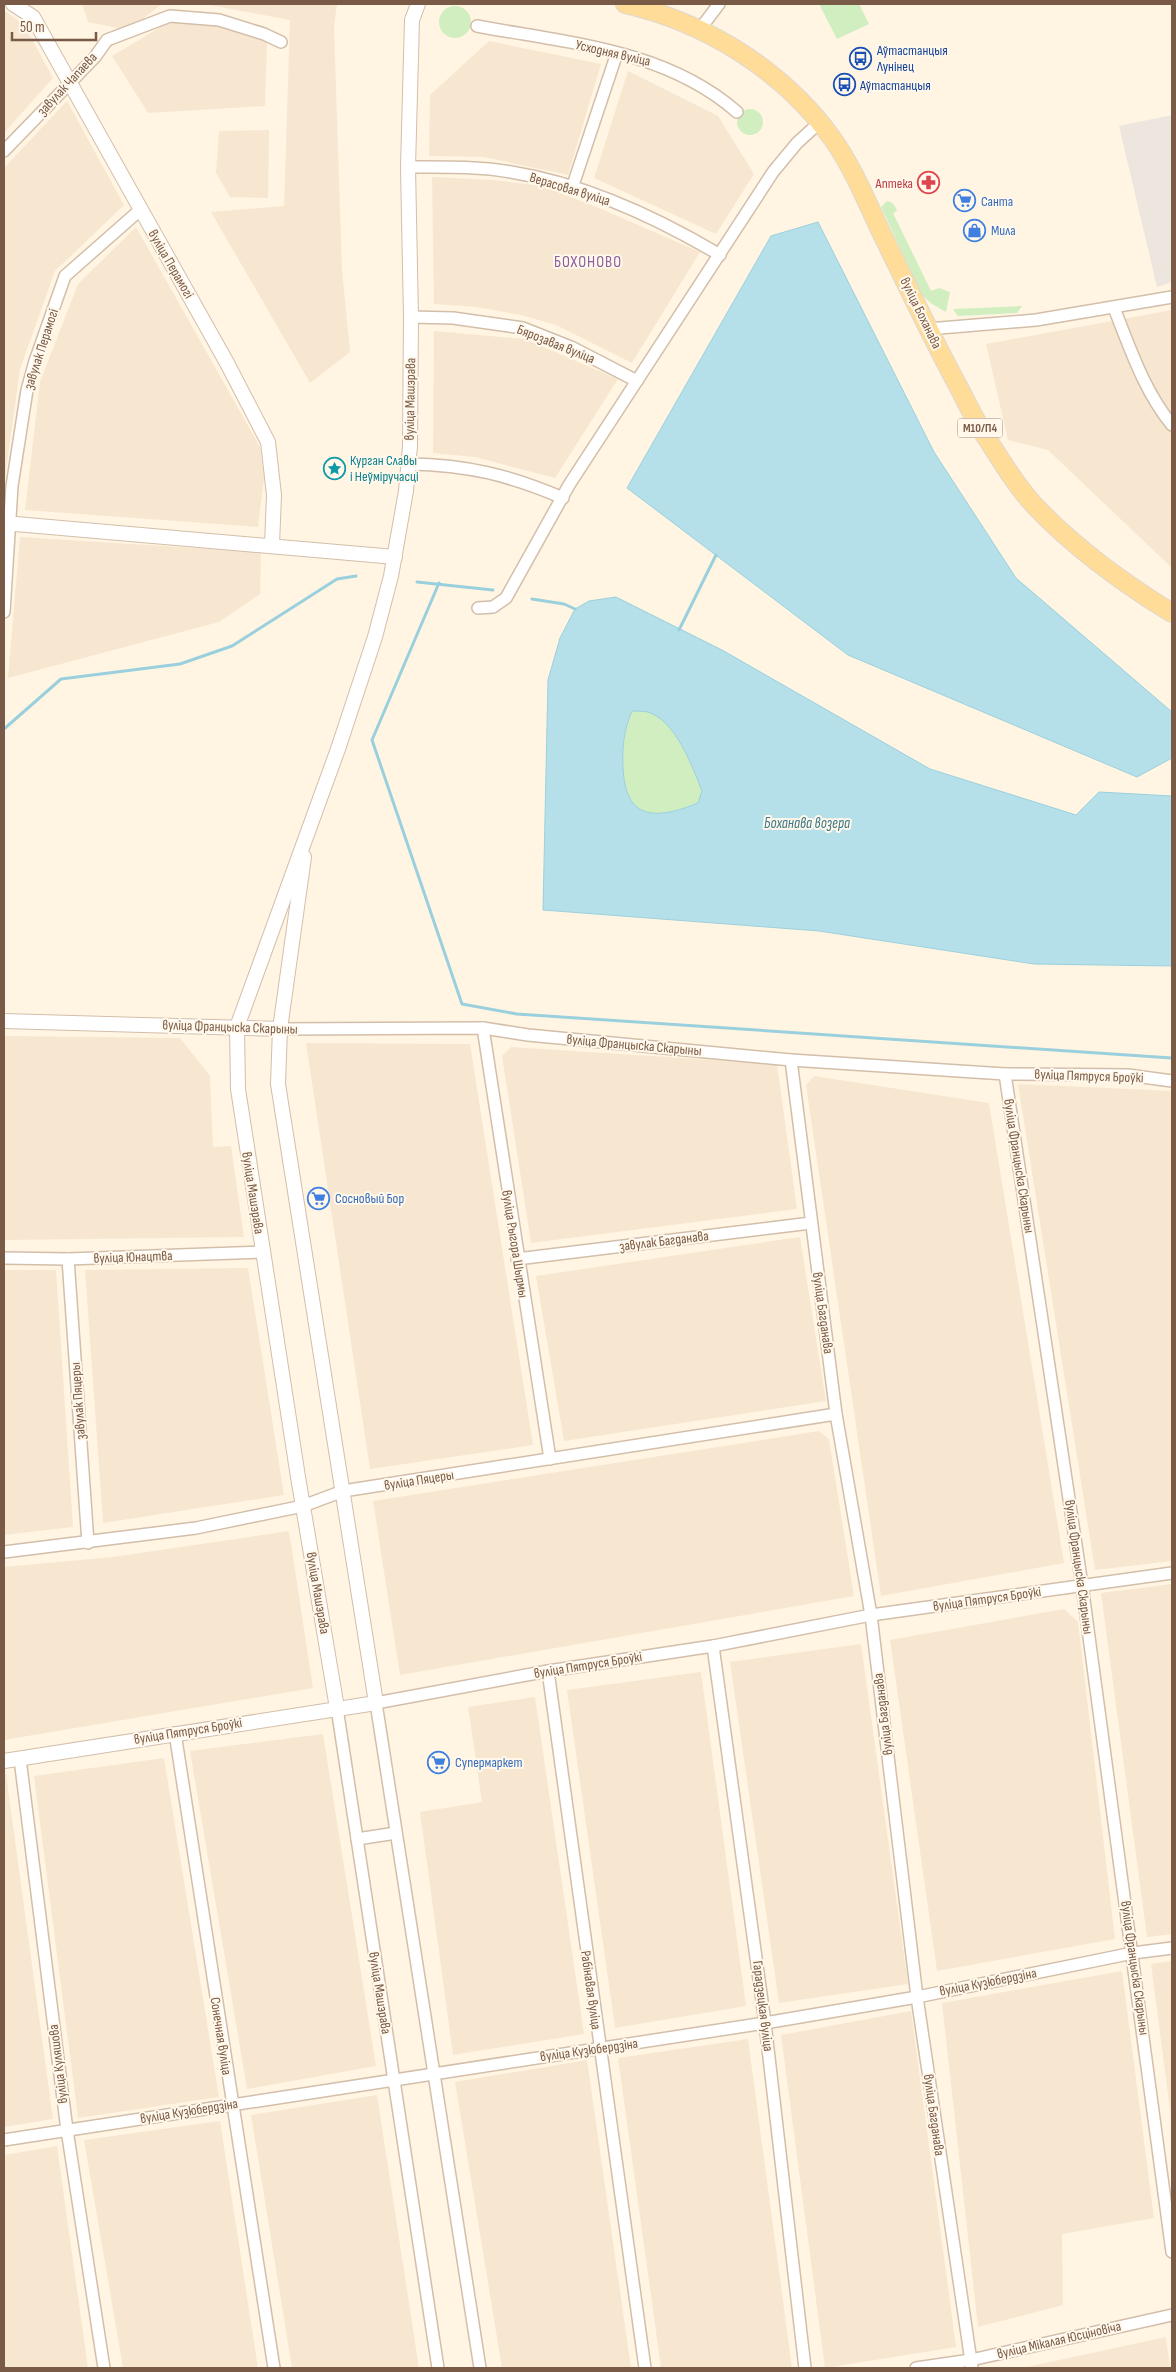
<svg xmlns="http://www.w3.org/2000/svg" width="1176" height="2372" viewBox="0 0 1176 2372" font-family="'Sofia Sans Condensed',sans-serif">
  <style>
    .residential { fill: #f7e7d0 }
    .industrial { fill: #ede6de }
    .green { fill: #d0eebf }
    .water { fill: #b5e0ea; stroke: #9ad0dd; fill-rule: evenodd }
    .lines { fill: none; stroke-linecap: round; stroke-linejoin: round }
    .stream { stroke: #9ad0dd; stroke-width: 3 }
    .minor-casing { stroke: #d3beaa; stroke-width: 14 }
    .tertiary-casing { stroke: #d3beaa; stroke-width: 16 }
    .primary-casing { stroke: #dfd7d3; stroke-width: 20 }
    .minor { stroke: #fff; stroke-width: 11 }
    .tertiary { stroke: #fff; stroke-width: 14 }
    .primary { stroke: #fd9; stroke-width: 18 }
    .labels { text-anchor: middle; dominant-baseline: central; stroke-width: 4; stroke-linejoin: round; paint-order: stroke }
    .shield { fill: #fff8eb; stroke: #a18978; stroke-width: 1 }
    .shield-label { font-size: 12px; font-weight: bold; fill: #795a46 }
    .transit-label { font-size: 14px; fill: #164399; stroke: #fff8eb; text-anchor: start }
    .street-label { font-size: 14px; fill: #795a46; stroke: #fff8eb }
    .health-label { font-size: 14px; fill: #be3a42; stroke: #fff8eb; text-anchor: end }
    .shop-label { font-size: 14px; fill: #366cbe; stroke: #fff8eb; text-anchor: start }
    .culture-label { font-size: 14px; fill: #0d838f; stroke: #fff8eb; text-anchor: start }
    .water-label { font-size: 15px; font-style: italic; fill: #3a7787; stroke: #fff8eb }
    .quarter-label { font-size: 16px; letter-spacing: 1px; fill: #8b609d; stroke: #fff8eb }
  </style>
  <rect width="100%" height="100%" fill="#fff5e2"/>
  <g class="residential">
    <path d="M 82,4 L 162,4 L 128,30 L 88,22 Z"/>
    <path d="M 204,4 L 337,4 L 334,27 L 342,270 L 350,352 L 310,383 L 211,212 L 284,206 L 290,20 Z"/>
    <path d="M 4,10 L 24,25 L 53,78 L 4,133 Z"/>
    <path d="M 176,18 L 226,24 L 267,43 L 265,106 L 148,113 L 112,56 Z"/>
    <path d="M 489,41 L 601,64 L 568,175 L 484,157 L 429,156 L 430,95 Z"/>
    <path d="M 628,71 L 718,116 L 754,174 L 716,234 L 594,178 Z"/>
    <path d="M 67,101 L 124,205 L 55,271 L 20,369 L 4,485 L 4,168 Z"/>
    <path d="M 269,130 L 268,198 L 230,197 L 216,173 L 219,131 Z"/>
    <path d="M 432,177 L 493,180 L 542,186 L 599,208 L 700,252 L 632,363 L 556,325 L 521,315 L 476,307 L 434,304 Z"/>
    <path d="M 136,227 L 260,447 L 264,479 L 258,527 L 25,510 L 40,382 L 78,284 Z"/>
    <path d="M 1172,310 L 1172,568 L 1048,450 L 1008,440 L 986,344 Z"/>
    <path d="M 434,331 L 525,339 L 618,379 L 555,478 L 475,457 L 433,453 Z"/>
    <path d="M 20,537 L 261,552 L 260,594 L 219,622 L 8,678 Z"/>
    <path d="M 4,1036 L 180,1038 L 210,1076 L 213,1147 L 231,1146 L 244,1237 L 4,1240 Z"/>
    <path d="M 306,1043 L 470,1044 L 533,1445 L 370,1469 Z"/>
    <path d="M 511,1047 L 777,1064 L 797,1209 L 531,1243 L 502,1056 Z"/>
    <path d="M 814,1076 L 989,1103 L 1064,1563 L 881,1596 L 806,1085 Z"/>
    <path d="M 1018,1084 L 1172,1091 L 1172,1561 L 1095,1570 Z"/>
    <path d="M 800,1237 L 826,1401 L 564,1441 L 536,1276 Z"/>
    <path d="M 248,1268 L 284,1495 L 103,1523 L 85,1270 Z"/>
    <path d="M 4,1270 L 56,1270 L 73,1527 L 4,1535 Z"/>
    <path d="M 819,1431 L 829,1439 L 854,1596 L 400,1675 L 373,1501 Z"/>
    <path d="M 289,1531 L 313,1688 L 4,1740 L 4,1567 L 113,1557 Z"/>
    <path d="M 1172,1584 L 1172,1934 L 1147,1937 L 1101,1593 Z"/>
    <path d="M 1064,1609 L 1078,1622 L 1115,1939 L 937,1971 L 890,1640 Z"/>
    <path d="M 861,1644 L 908,1984 L 779,2003 L 730,1662 Z"/>
    <path d="M 701,1672 L 746,2006 L 615,2028 L 567,1690 Z"/>
    <path d="M 535,1697 L 584,2034 L 453,2055 L 420,1812 L 482,1802 L 468,1707 Z"/>
    <path d="M 323,1734 L 376,2066 L 247,2089 L 190,1751 Z"/>
    <path d="M 164,1758 L 219,2097 L 78,2118 L 34,1776 Z"/>
    <path d="M 4,1774 L 6,1774 L 53,2119 L 4,2127 Z"/>
    <path d="M 1172,1961 L 1172,2125 L 1151,1964 Z"/>
    <path d="M 1122,1971 L 1154,2218 L 1062,2234 L 1063,2305 L 978,2327 L 942,2003 Z"/>
    <path d="M 911,2011 L 956,2347 L 825,2368 L 781,2035 Z"/>
    <path d="M 748,2039 L 792,2368 L 661,2368 L 618,2058 Z"/>
    <path d="M 587,2060 L 631,2368 L 502,2368 L 455,2082 Z"/>
    <path d="M 377,2095 L 419,2368 L 292,2368 L 251,2115 Z"/>
    <path d="M 220,2121 L 258,2368 L 123,2368 L 84,2140 Z"/>
    <path d="M 57,2146 L 88,2368 L 4,2368 L 4,2155 Z"/>
    <path d="M 1166,2337 L 1170,2368 L 1022,2368 Z"/>
  </g>
  <path class="industrial" d="M 1172,115 L 1172,282 L 1157,287 L 1119,126 Z"/>
  <g class="green">
    <path d="M 819,4 L 859,4 L 869,24 L 837,39 Z"/>
    <circle cx="455" cy="22" r="16"/>
    <circle cx="750" cy="122" r="13"/>
    <path d="M 887,201 C 893,202 895,205 897,211 L 893,213 L 931,291 L 939,288 L 950,292 L 946,312 L 932,304 L 922,295 L 881,207 Z"/>
    <path d="M 1022,306 L 1017,313 L 958,316 L 954,311 L 954,309 Z"/>
    <path d="M 632,711 C 637,711 643,711 648,712 C 676,721 692,766 702,791 L 698,803 C 657,820 625,821 623,768 C 622,747 625,731 632,711 Z"/>
  </g>
  <g class="water">
    <path d="M 818,222 L 934,452 L 1016,578 L 1172,712 L 1172,758 L 1137,777 L 848,655 L 627,488 L 771,236 Z"/>
    <path d="M 616,597 L 722,650 L 930,769 L 1076,815 L 1099,792 L 1172,796 L 1172,966 L 1034,964 L 819,931 L 543,910 L 548,680 L 560,638 L 575,609 L 589,601 ZM 632,711 C 637,711 643,711 648,712 C 676,721 692,766 702,791 L 698,803 C 656,820 625,821 623,767 C 622,747 624,730 632,711 Z"/>
  </g>
  <g class="lines">
    <g class="stream">
      <path d="M 417,582 L 493,590"/>
      <path d="M 439,583 L 372,740 L 462,1004 L 517,1014 L 1172,1058"/>
      <path d="M 532,599 L 564,604 L 575,609"/>
      <path d="M 679,630 L 716,555"/>
      <path d="M 4,729 L 61,679 L 180,664 L 232,646 L 337,579 L 356,576"/>
    </g>
    <defs>
      <g id="minor">
        <path d="M 477,26 C 567,43 665,49 737,112"/>
        <path d="M 700,29 L 719,4"/>
        <path d="M 4,151 L 95,57 L 107,40 L 170,16 L 219,20 L 264,34 L 281,42"/>
        <path d="M 408,167 C 442,167 477,166 511,172 C 585,184 656,217 720,255"/>
        <path d="M 572,188 L 617,53"/>
        <path d="M 1114,308 C 1130,348 1144,391 1172,425"/>
        <path d="M 411,317 L 453,318 L 523,328 L 571,347 L 637,381"/>
        <path d="M 928,329 L 1036,320 L 1172,297"/>
        <path d="M 409,464 C 468,465 509,475 563,498"/>
        <path d="M 478,608 L 493,607 L 506,598 L 569,485 L 773,172 L 797,143 L 820,122"/>
        <path d="M 4,612 L 12,486 L 27,390 L 35,361 L 65,276 L 140,210"/>
        <path d="M 483,1028 L 550,1459"/>
        <path d="M 280,1029 L 483,1028 L 528,1035 L 791,1060 L 1005,1074 L 1082,1585 L 1172,2252"/>
        <path d="M 791,1060 L 836,1414 L 871,1615 L 917,1997 L 972,2368"/>
        <path d="M 1005,1074 L 1128,1075 L 1172,1081"/>
        <path d="M 4,1258 L 68,1259 L 262,1252"/>
        <path d="M 68,1259 L 88,1543"/>
        <path d="M 517,1259 L 811,1223"/>
        <path d="M 4,1552 L 196,1528 L 303,1506 L 343,1491 L 836,1414"/>
        <path d="M 713,1646 L 765,2023 L 805,2368"/>
        <path d="M 548,1671 L 645,2368"/>
        <path d="M 337,1708 L 438,2368"/>
        <path d="M 175,1733 L 274,2368"/>
        <path d="M 20,1759 L 67,2130 L 104,2368"/>
        <path d="M 357,1839 L 396,1833"/>
        <path d="M 4,2140 L 765,2023 L 917,1997 L 1133,1953 L 1172,1948"/>
        <path d="M 480,2368 L 376,1703 L 548,1671 L 713,1646 L 871,1615 L 1172,1573"/>
        <path d="M 916,2368 L 971,2360 L 1172,2315"/>
      </g>
      <g id="tertiary">
        <path d="M 13,4 L 33,17 L 227,363 L 268,442 L 274,495 L 272,545"/>
        <path d="M 4,523 L 395,557"/>
        <path d="M 4,1021 L 280,1029"/>
        <path d="M 337,1708 L 298,1477 L 238,1089 L 237,1027 L 338,749 L 375,637 L 391,576 L 406,491 L 410,446 L 411,317 L 408,167 L 412,20 L 418,4"/>
        <path d="M 4,1761 L 376,1703 L 278,1084 L 280,1029 L 304,857"/>
      </g>
      <path id="primary" d="M 625,4 C 705,22 783,70 832,138 C 852,166 866,200 881,232 C 906,283 930,334 957,384 C 967,403 976,423 988,440 C 1002,462 1017,487 1035,506 C 1075,548 1123,583 1172,613"/>
    </defs>
    <use href="#minor" class="minor-casing"/>
    <use href="#tertiary" class="tertiary-casing"/>
    <use href="#primary" class="primary-casing"/>
    <use href="#minor" class="minor"/>
    <use href="#tertiary" class="tertiary"/>
    <use href="#primary" class="primary"/>
  </g>
  <defs>
    <symbol id="bus-ring" viewBox="-11 -11 22 22"><circle r="9.5" fill="#fff8eb" stroke="#1a4fb4" stroke-width="1.5"/><path d="M-5-6H5V4H4V6H2V4H-2V6H-4V4H-5ZM-3.5-4V0h7V-4ZM-3.5 1.2v1.5H-2V1.2ZM2 1.2v1.5H3.5V1.2Z" fill="#1a4fb4"/></symbol>
    <symbol id="pharmacy-ring" viewBox="-11 -11 22 22"><circle r="9.5" fill="#fff8eb" stroke="#e0444e" stroke-width="1.5"/><path d="M-2-6h4v4h4v4h-4v4h-4v-4h-4v-4h4Z" fill="#e0444e"/></symbol>
    <symbol id="supermarket-ring" viewBox="-11 -11 22 22"><circle r="9.5" fill="#fff8eb" stroke="#3f7fe0" stroke-width="1.5"/><path d="M-6-5.5h2.5l.6 2H6L4.5 2H-2.5L-4.4-4H-6ZM-1.5 3.2a1.3 1.3 0 1 0 .1 0ZM3 3.2a1.3 1.3 0 1 0 .1 0Z" fill="#3f7fe0"/></symbol>
    <symbol id="shop-ring" viewBox="-11 -11 22 22"><circle r="9.5" fill="#fff8eb" stroke="#3f7fe0" stroke-width="1.5"/><path d="M-5-2.5h2.3a2.7 3.5 0 0 1 5.4 0H5L5.5 6h-11ZM-1.5-2.5h3a1.5 2.3 0 0 0-3 0Z" fill="#3f7fe0"/></symbol>
    <symbol id="sight-ring" viewBox="-11 -11 22 22"><circle r="9.5" fill="#fff8eb" stroke="#0f9aa8" stroke-width="1.5"/><path d="M0-6L1.8-2.2L6-1.7L2.9 1.2L3.7 5.4L0 3.3L-3.7 5.4L-2.9 1.2L-6-1.7L-1.8-2.2Z" fill="#0f9aa8"/></symbol>
  </defs>
  <g fill-rule="evenodd">
    <use href="#bus-ring" x="848" y="46" width="25" height="25"/>
    <use href="#bus-ring" x="832" y="72" width="25" height="25"/>
    <use href="#pharmacy-ring" x="916" y="170" width="25" height="25"/>
    <use href="#supermarket-ring" x="952" y="188" width="25" height="25"/>
    <use href="#shop-ring" x="962" y="218" width="25" height="25"/>
    <use href="#sight-ring" x="322" y="456" width="25" height="25"/>
    <use href="#supermarket-ring" x="306" y="1186" width="25" height="25"/>
    <use href="#supermarket-ring" x="426" y="1750" width="25" height="25"/>
  </g>
  <g class="labels">
    <rect class="shield" x="957.5" y="418.5" width="45" height="19" rx="4"/>
    <g class="shield-label">
      <text x="980" y="428">М10/П4</text>
    </g>
    <g class="transit-label">
      <text x="877" y="50">Аўтастанцыя<tspan x="877" dy="16">Лунінец</tspan></text>
      <text x="860" y="85">Аўтастанцыя</text>
    </g>
    <g class="street-label">
      <text transform="translate(613 53) rotate(13)">Усходняя вуліца</text>
      <text transform="translate(67 84) rotate(-47)">завулак Чапаева</text>
      <text transform="translate(570 189) rotate(17)">Верасовая вуліца</text>
      <text transform="translate(171 264) rotate(60)">вуліца Перамогі</text>
      <text transform="translate(921 313) rotate(64)">вуліца Боханава</text>
      <text transform="translate(556 344) rotate(22)">Бярозавая вуліца</text>
      <text transform="translate(41 349) rotate(-72)">завулак Перамогі</text>
      <text transform="translate(410 399) rotate(-89)">вуліца Машэрава</text>
      <text transform="translate(230 1027) rotate(2)">вуліца Францыска Скарыны</text>
      <text transform="translate(634 1045) rotate(5)">вуліца Францыска Скарыны</text>
      <text transform="translate(1089 1076) rotate(2)">вуліца Пятруся Броўкі</text>
      <text transform="translate(1019 1166) rotate(81)">вуліца Францыска Скарыны</text>
      <text transform="translate(253 1193) rotate(81)">вуліца Машэрава</text>
      <text transform="translate(664 1241) rotate(-7)">завулак Багданава</text>
      <text transform="translate(515 1244) rotate(81)">вуліца Рыгора Шырмы</text>
      <text transform="translate(133 1257) rotate(-2)">вуліца Юнацтва</text>
      <text transform="translate(823 1313) rotate(82)">вуліца Багданава</text>
      <text transform="translate(78 1401) rotate(-94)">завулак Пяцеры</text>
      <text transform="translate(419 1480) rotate(-9)">вуліца Пяцеры</text>
      <text transform="translate(1079 1567) rotate(82)">вуліца Францыска Скарыны</text>
      <text transform="translate(318 1593) rotate(80)">вуліца Машэрава</text>
      <text transform="translate(987 1599) rotate(-8)">вуліца Пятруся Броўкі</text>
      <text transform="translate(588 1665) rotate(-9)">вуліца Пятруся Броўкі</text>
      <text transform="translate(883 1714) rotate(-97)">вуліца Багданава</text>
      <text transform="translate(188 1731) rotate(-9)">вуліца Пятруся Броўкі</text>
      <text transform="translate(1135 1968) rotate(82)">вуліца Францыска Скарыны</text>
      <text transform="translate(988 1982) rotate(-11)">вуліца Кузюбердзіна</text>
      <text transform="translate(591 1990) rotate(82)">Рабінавая вуліца</text>
      <text transform="translate(380 1993) rotate(81)">вуліца Машэрава</text>
      <text transform="translate(763 2006) rotate(83)">Гарадзецкая вуліца</text>
      <text transform="translate(221 2036) rotate(81)">Сонечная вуліца</text>
      <text transform="translate(589 2050) rotate(-8)">вуліца Кузюбердзіна</text>
      <text transform="translate(58 2064) rotate(-97)">вуліца Куляшова</text>
      <text transform="translate(189 2111) rotate(-9)">вуліца Кузюбердзіна</text>
      <text transform="translate(934 2115) rotate(82)">вуліца Багданава</text>
      <text transform="translate(1059 2340) rotate(-13)">вуліца Мікалая Юсціновіча</text>
    </g>
    <g class="health-label">
      <text x="913" y="183">Аптека</text>
    </g>
    <g class="shop-label">
      <text x="981" y="201">Санта</text>
      <text x="991" y="230">Мила</text>
      <text x="335" y="1198">Сосновый Бор</text>
      <text x="455" y="1762">Супермаркет</text>
    </g>
    <g class="culture-label">
      <text x="350" y="460">Курган Славы<tspan x="350" dy="16">і Неўміручасці</tspan></text>
    </g>
    <g class="water-label">
      <text x="807" y="823">Боханава возера</text>
    </g>
    <g class="quarter-label">
      <text x="588" y="262">БОХОНОВО</text>
    </g>
  </g>
  <rect width="1176" height="2372" fill="none" stroke="#795a46" stroke-width="10"/>
  <path d="M12 32v8h84v-8" fill="none" stroke="#795a46" stroke-width="2.5"/>
  <text x="20" y="32" font-size="15" fill="#795a46" stroke="#fff8eb" stroke-width="4" paint-order="stroke">50 m</text>
</svg>
